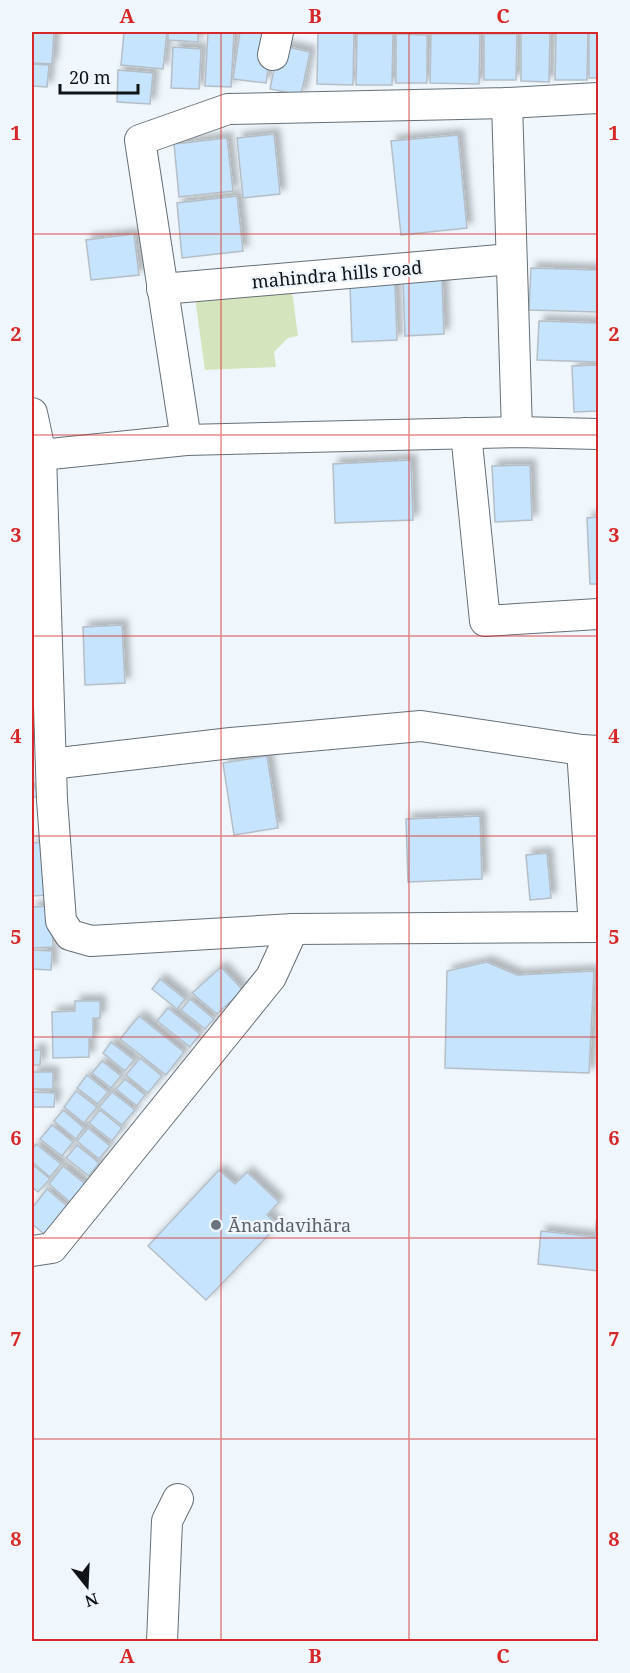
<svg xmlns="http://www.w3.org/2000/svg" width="630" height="1673" viewBox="0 0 630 1673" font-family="'Noto Serif',serif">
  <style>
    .green { fill: #d4e4bc }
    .building { fill: #c6e4fe; stroke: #b5bec6; stroke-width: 1.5; filter: url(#shadow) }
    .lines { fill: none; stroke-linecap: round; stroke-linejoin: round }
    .street-casing { stroke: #666f76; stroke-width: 32 }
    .street { stroke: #fff; stroke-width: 30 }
    .grid { fill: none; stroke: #d62828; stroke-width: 1.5; stroke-opacity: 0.55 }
    .worship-dot { fill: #6b7280; stroke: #eff7fd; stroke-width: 2 }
    .labels { text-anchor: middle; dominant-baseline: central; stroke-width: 4.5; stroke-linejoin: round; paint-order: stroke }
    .street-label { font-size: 18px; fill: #101316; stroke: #eff7fd }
    .worship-label { font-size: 18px; fill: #5b616d; stroke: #eff7fd; text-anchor: start }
    .neatline { fill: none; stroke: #d62828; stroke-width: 2 }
    .grid-label { font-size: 20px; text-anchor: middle; font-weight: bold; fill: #d62828 }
  </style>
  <defs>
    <filter id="shadow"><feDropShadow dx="5.5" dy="-5.5" stdDeviation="3" flood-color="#0004"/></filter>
  </defs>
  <rect width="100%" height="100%" fill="#eff7fd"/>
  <path class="green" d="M 292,291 L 298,336 L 288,338 L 274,352 L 276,367 L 205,370 L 195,298 Z"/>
  <g class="building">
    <path d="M 32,32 L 54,32 L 52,64 L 32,63 Z"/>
    <path d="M 124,32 L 167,32 L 163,69 L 121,65 Z"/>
    <path d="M 168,32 L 198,32 L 198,42 L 168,40 Z"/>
    <path d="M 208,32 L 234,32 L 231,87 L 205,86 Z"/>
    <path d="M 240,32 L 273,32 L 266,83 L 233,79 Z"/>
    <path d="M 318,32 L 354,32 L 353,85 L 317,84 Z"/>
    <path d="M 521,32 L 550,32 L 549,82 L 521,81 Z"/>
    <path d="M 556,32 L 588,32 L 587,80 L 555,80 Z"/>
    <rect x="589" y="32" width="9" height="46"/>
    <path d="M 357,34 L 393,34 L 392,85 L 356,85 Z"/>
    <path d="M 396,34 L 427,35 L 427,83 L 396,83 Z"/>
    <path d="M 431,34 L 480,34 L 479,84 L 430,83 Z"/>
    <path d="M 484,34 L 517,34 L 516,80 L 484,80 Z"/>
    <path d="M 279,45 L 310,52 L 301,95 L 270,89 Z"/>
    <path d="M 173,47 L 201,49 L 199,89 L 171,88 Z"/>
    <path d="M 32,64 L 49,65 L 47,87 L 32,86 Z"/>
    <path d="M 118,70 L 153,73 L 150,104 L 117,102 Z"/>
    <path d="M 274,134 L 280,194 L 243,198 L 237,138 Z"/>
    <path d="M 458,135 L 467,228 L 401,235 L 391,141 Z"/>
    <path d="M 227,138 L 233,191 L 179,197 L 174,144 Z"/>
    <path d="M 237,196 L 243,251 L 182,258 L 177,203 Z"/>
    <path d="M 134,234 L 139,275 L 91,280 L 86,240 Z"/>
    <path d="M 531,268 L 598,270 L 598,312 L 529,310 Z"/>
    <path d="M 442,279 L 444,334 L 405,336 L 403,281 Z"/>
    <path d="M 395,283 L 397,340 L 352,342 L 350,285 Z"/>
    <path d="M 539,321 L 598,323 L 598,362 L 537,360 Z"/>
    <path d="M 598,365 L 598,411 L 574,412 L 572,366 Z"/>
    <path d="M 411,460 L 413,520 L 335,523 L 333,464 Z"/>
    <path d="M 530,465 L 532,520 L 495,522 L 492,466 Z"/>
    <path d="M 598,517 L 598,584 L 590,584 L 587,518 Z"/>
    <path d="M 122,625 L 125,683 L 85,685 L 83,627 Z"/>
    <path d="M 267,756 L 278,828 L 234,835 L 223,763 Z"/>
    <path d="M 32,777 L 38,796 L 32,798 Z"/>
    <path d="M 480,816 L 482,879 L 408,882 L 406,819 Z"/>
    <path d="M 46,842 L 48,895 L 32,896 L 32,843 Z"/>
    <path d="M 547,853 L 551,898 L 530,900 L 526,855 Z"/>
    <path d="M 52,906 L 53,947 L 32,948 L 32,907 Z"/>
    <path d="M 32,950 L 52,951 L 51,970 L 32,969 Z"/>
    <path d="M 487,962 L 517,975 L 594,971 L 589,1073 L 445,1068 L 447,971 Z"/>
    <path d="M 221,967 L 243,990 L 217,1014 L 192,993 Z"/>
    <path d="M 160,979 L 185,999 L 177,1009 L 152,989 Z"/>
    <path d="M 190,999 L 214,1019 L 205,1029 L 181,1010 Z"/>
    <path d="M 75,1001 L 100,1001 L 100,1018 L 93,1018 L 93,1039 L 89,1039 L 89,1057 L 53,1058 L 52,1012 L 75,1011 Z"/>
    <path d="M 168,1008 L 200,1034 L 190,1047 L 157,1021 Z"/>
    <path d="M 139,1016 L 184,1052 L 166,1075 L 120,1039 Z"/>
    <path d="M 111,1042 L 134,1060 L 125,1071 L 103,1053 Z"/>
    <path d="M 32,1050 L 41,1050 L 40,1065 L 32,1065 Z"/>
    <path d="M 140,1058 L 162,1076 L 148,1093 L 126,1075 Z"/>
    <path d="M 102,1061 L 121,1076 L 111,1088 L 92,1073 Z"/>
    <rect x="32" y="1072" width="21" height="17"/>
    <path d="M 87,1075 L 108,1092 L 98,1104 L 77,1088 Z"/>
    <path d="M 125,1079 L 145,1095 L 137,1106 L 116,1089 Z"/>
    <path d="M 76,1091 L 97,1107 L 84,1123 L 64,1107 Z"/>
    <path d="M 32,1092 L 55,1093 L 54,1107 L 32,1107 Z"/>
    <path d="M 112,1092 L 135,1110 L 122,1125 L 99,1107 Z"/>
    <path d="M 63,1110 L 84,1128 L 76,1139 L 54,1121 Z"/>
    <path d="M 100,1110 L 122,1128 L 112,1141 L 89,1123 Z"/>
    <path d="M 52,1125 L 73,1142 L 62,1156 L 40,1139 Z"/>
    <path d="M 88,1128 L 110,1146 L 99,1159 L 77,1141 Z"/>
    <path d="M 36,1144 L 61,1164 L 50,1177 L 32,1162 L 32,1150 Z"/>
    <path d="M 77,1145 L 99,1163 L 89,1176 L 66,1158 Z"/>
    <path d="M 32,1164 L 50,1179 L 38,1192 L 32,1187 Z"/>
    <path d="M 63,1166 L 85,1184 L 70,1202 L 49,1184 Z"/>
    <path d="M 219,1170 L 235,1184 L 247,1172 L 279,1202 L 267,1215 L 278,1225 L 206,1300 L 148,1246 Z"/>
    <path d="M 47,1189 L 67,1206 L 44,1234 L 32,1224 L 32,1208 Z"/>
    <path d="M 598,1204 L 598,1271 L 538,1264 L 541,1231 L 595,1237 Z"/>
  </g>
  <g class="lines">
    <defs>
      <g id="street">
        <path d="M 273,55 L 278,32"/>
        <path d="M 507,103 L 517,432"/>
        <path d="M 162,289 L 511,259"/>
        <path d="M 32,413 L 41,455 L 52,800 L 61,921 L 70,935 L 91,941 L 293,929 L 598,927"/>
        <path d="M 466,433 L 485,621 L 598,614"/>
        <path d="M 186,440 L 140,140 L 228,109 L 507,103 L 598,98"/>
        <path d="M 41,455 L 186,440 L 517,432 L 598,434"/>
        <path d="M 51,764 L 231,743 L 421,726 L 582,750"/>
        <path d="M 594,927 L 582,750 L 598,751"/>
        <path d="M 32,1251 L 52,1248 L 271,977 L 293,929"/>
        <path d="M 162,1642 L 167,1521 L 178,1499"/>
      </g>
    </defs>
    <use href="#street" class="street-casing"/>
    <use href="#street" class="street"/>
  </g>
  <path class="grid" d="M 221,32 L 221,1642M 409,32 L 409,1642M 32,234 L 598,234M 32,435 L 598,435M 32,636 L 598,636M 32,836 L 598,836M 32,1037 L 598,1037M 32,1238 L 598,1238M 32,1439 L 598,1439"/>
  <circle class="worship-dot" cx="216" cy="1225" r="6"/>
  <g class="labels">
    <g class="street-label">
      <text transform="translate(337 274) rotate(-5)">mahindra hills road</text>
    </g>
    <g class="worship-label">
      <text x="228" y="1225">Ānandavihāra</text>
    </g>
  </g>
  <rect width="630" height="1673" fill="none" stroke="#eff7fd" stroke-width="66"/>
  <g transform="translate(87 1586) rotate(162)" stroke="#eff7fd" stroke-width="4.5" paint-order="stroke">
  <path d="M0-4.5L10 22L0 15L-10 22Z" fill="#101316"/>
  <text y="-9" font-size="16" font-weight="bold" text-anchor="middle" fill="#101316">N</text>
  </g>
  <path d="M60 84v9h78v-9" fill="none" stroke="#101316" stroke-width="3"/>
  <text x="69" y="84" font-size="18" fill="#101316" stroke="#eff7fd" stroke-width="4.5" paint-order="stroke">20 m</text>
  <rect x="33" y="33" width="564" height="1607" class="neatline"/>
  <g class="grid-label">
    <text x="127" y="23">A</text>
    <text x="315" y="23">B</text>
    <text x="503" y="23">C</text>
    <text x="16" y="140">1</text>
    <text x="614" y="140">1</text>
    <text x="16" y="341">2</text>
    <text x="614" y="341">2</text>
    <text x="16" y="542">3</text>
    <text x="614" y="542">3</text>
    <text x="16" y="743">4</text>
    <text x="614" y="743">4</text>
    <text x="16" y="944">5</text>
    <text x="614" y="944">5</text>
    <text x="16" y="1145">6</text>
    <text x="614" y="1145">6</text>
    <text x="16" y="1346">7</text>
    <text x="614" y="1346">7</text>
    <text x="16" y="1546">8</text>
    <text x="614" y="1546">8</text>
    <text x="127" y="1663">A</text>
    <text x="315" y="1663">B</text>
    <text x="503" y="1663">C</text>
  </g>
</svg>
